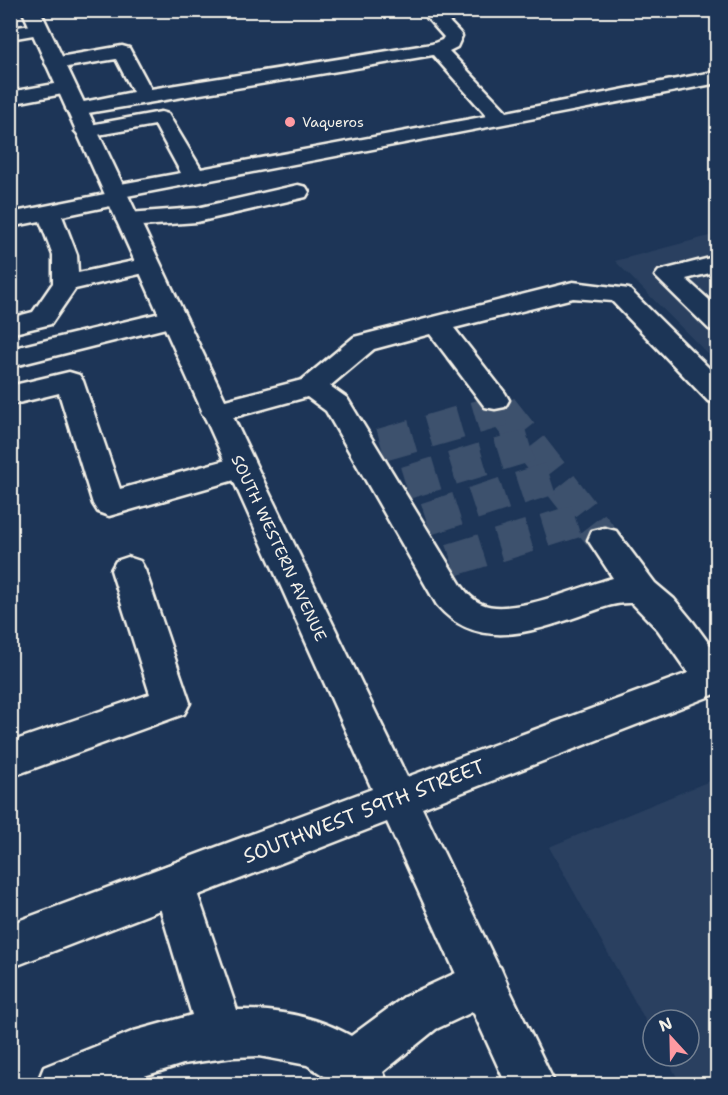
<svg xmlns="http://www.w3.org/2000/svg" width="728" height="1095" viewBox="0 0 728 1095" font-family="'Shantell Sans',sans-serif">
  <style>
    .built { fill: #2a4060 }
    .lines { fill: none; stroke-linecap: round; stroke-linejoin: round }
    .minor-tunnel-far1 { stroke: #3d516d; stroke-width: 26; stroke-dasharray: 26 13; stroke-linecap: butt }
    .minor-tunnel { stroke: #3d516d; stroke-width: 33; stroke-dasharray: 33 16; stroke-linecap: butt }
    .minor-casing { stroke: #f4f1e8; stroke-width: 5 }
    .major-casing { stroke: #f4f1e8; stroke-width: 5 }
    .minor { fill: #1d3557; fill-rule: evenodd }
    .major { fill: #1d3557; fill-rule: evenodd }
    .poi-dot { fill: #ff9aa2; stroke: #1d3557; stroke-width: 2 }
    .labels { text-anchor: middle; dominant-baseline: central; stroke-width: 4.5; stroke-linejoin: round; paint-order: stroke }
    .far-poi-label { font-size: 14px; fill: #f4f1e8; stroke: #1d3557; text-anchor: start }
    .street-label { font-size: 16px; fill: #f4f1e8; stroke: #1d3557 }
    .near-street-label { font-size: 20px; fill: #f4f1e8; stroke: #1d3557 }
  </style>
  <rect width="100%" height="100%" fill="#1d3557"/>
  <filter id="ink" filterUnits="userSpaceOnUse"><feTurbulence type="fractalNoise" baseFrequency=".0167" numOctaves="2"/><feDisplacementMap in="SourceGraphic" scale="12" xChannelSelector="R" yChannelSelector="G"/><feConvolveMatrix kernelMatrix="1 2 1 2 8 2 1 2 1" color-interpolation-filters="sRGB"/></filter>
  <g filter="url(#ink)">
    <g class="built">
      <path d="M 717,234 L 717,363 L 615,261 Z"/>
      <path d="M 717,778 L 717,1084 L 681,1084 L 665,1056 L 689,1056 L 689,1020 L 653,1020 L 653,1034 L 549,847 Z"/>
    </g>
    <g class="lines">
      <path class="minor-tunnel-far1" d="M 495,400 L 502,409"/>
      <g class="minor-tunnel">
        <path d="M 501,408 L 604,540"/>
        <path d="M 381,445 L 503,410"/>
        <path d="M 405,483 L 530,445"/>
        <path d="M 426,519 L 555,477"/>
        <path d="M 451,560 L 586,518"/>
      </g>
      <defs>
        <g id="minor">
          <path d="M 420,10 L 438,10 L 459,32 L 462,36 L 457,47 L 449,51 L 507,112 L 718,71 L 718,83 L 127,196 L 125,203 L 62,216 L 77,255 L 78,273 L 148,258 L 157,260 L 160,265 L 157,270 L 75,289 L 51,324 L 10,334 L 10,318 L 33,312 L 53,283 L 53,255 L 40,221 L 10,227 L 10,213 L 105,194 L 107,187 L 115,185 L 181,173 L 155,125 L 86,137 L 79,135 L 75,131 L 79,127 L 161,112 L 168,114 L 201,169 L 487,116 L 433,55 L 76,115 L 69,113 L 66,109 L 69,105 L 133,92 L 116,59 L 55,69 L 48,67 L 45,63 L 48,59 L 122,46 L 129,48 L 151,89 L 432,44 L 442,40 L 444,37 Z"/>
          <path d="M 39,24 L 45,25 L 48,29 L 45,33 L 10,39 L 10,28 Z"/>
          <path d="M 66,82 L 73,84 L 76,88 L 73,92 L 10,104 L 10,92 Z"/>
          <path d="M 298,185 L 306,187 L 309,192 L 306,197 L 197,222 L 128,227 L 120,225 L 116,220 L 120,215 L 128,213 L 197,208 Z"/>
          <path d="M 718,256 L 718,271 L 686,279 L 718,308 L 718,331 L 709,329 L 655,276 L 659,271 Z"/>
          <path d="M 573,282 L 629,289 L 718,377 L 718,403 L 708,401 L 612,301 L 573,298 L 454,328 L 505,393 L 509,400 L 505,407 L 495,409 L 485,407 L 430,334 L 374,349 L 330,386 L 347,398 L 461,585 C 467,593 472,600 482,604 C 512,617 581,586 613,578 L 588,540 L 592,531 L 604,528 L 616,531 L 655,583 L 674,599 L 693,622 L 718,656 L 718,693 L 713,694 L 700,690 L 658,630 L 632,603 C 614,602 599,609 582,615 C 532,632 477,652 437,605 L 326,411 L 307,397 L 216,422 L 206,419 L 201,412 L 206,405 L 302,380 L 354,337 Z"/>
          <path d="M 173,310 L 182,312 L 186,318 L 182,324 L 10,367 L 10,349 Z"/>
          <path d="M 69,372 L 79,375 L 83,381 L 120,489 L 241,456 L 252,459 L 256,467 L 252,475 L 109,516 L 98,512 L 93,504 L 59,393 L 10,405 L 10,386 Z"/>
          <path d="M 128,557 L 140,561 L 145,570 L 190,703 L 184,714 L 10,777 L 10,742 L 150,694 L 111,570 L 116,561 Z"/>
          <path d="M 174,863 L 189,869 L 237,1010 C 276,1009 316,1016 351,1036 L 404,997 L 484,960 L 500,967 L 507,983 L 500,999 L 436,1029 L 383,1072 L 388,1084 L 337,1084 L 307,1065 L 259,1056 L 233,1057 L 183,1064 L 118,1084 L 37,1084 L 44,1067 L 134,1031 L 192,1015 L 153,884 L 159,869 Z"/>
        </g>
        <path id="major" d="M 22,10 L 40,10 L 264,482 L 407,777 L 718,662 L 718,693 L 422,808 L 555,1084 L 506,1084 L 387,822 L 10,968 L 10,924 L 372,789 Z"/>
      </defs>
      <use href="#minor" class="minor-casing"/>
      <use href="#major" class="major-casing"/>
      <use href="#minor" class="minor"/>
      <use href="#major" class="major"/>
    </g>
  </g>
  <circle class="poi-dot" cx="290" cy="122" r="6"/>
  <g class="labels">
    <g class="far-poi-label">
      <text x="302" y="122">Vaqueros</text>
    </g>
    <g class="street-label">
      <text transform="translate(279 548) rotate(65)">SOUTH WESTERN AVENUE</text>
    </g>
    <g class="near-street-label">
      <text transform="translate(364 811) rotate(-21)">SOUTHWEST 59TH STREET</text>
    </g>
  </g>
  <rect width="728" height="1095" fill="none" stroke="#1d3557" stroke-width="36"/>
  <rect x="18" y="18" width="692" height="1059" fill="none" stroke="#f4f1e8" stroke-width="2" filter="url(#ink)"/>
  <g transform="translate(671 1038) rotate(338)"><circle r="28" fill="#1d3557" stroke="#738091" stroke-width="1.5"/>
  <path d="M0-4.5L10 22L0 15L-10 22Z" fill="#ff9aa2"/>
  <text y="-9" font-size="16" font-weight="bold" text-anchor="middle" fill="#f4f1e8">N</text>
  </g>
</svg>
